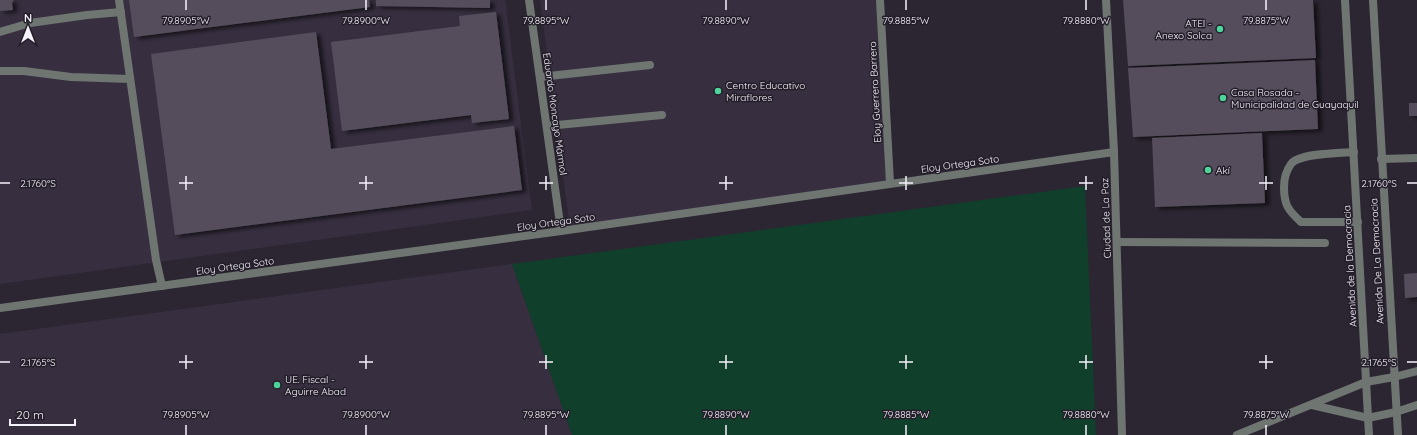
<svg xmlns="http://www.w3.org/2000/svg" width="1417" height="435" viewBox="0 0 1417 435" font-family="Quicksand,sans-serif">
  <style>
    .built { fill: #372f40 }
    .green { fill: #103f2b }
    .building { fill: #554e5c; filter: url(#shadow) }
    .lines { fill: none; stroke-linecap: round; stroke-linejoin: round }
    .service { stroke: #6f7672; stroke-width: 8 }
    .minor { stroke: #6f7672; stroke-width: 8 }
    .tertiary { stroke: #6f7672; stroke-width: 8 }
    .ticks { fill: none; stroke: #f6f2fb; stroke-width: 1.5 }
    .poi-dot { fill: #4ed39a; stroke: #221d28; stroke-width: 1.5 }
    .labels { text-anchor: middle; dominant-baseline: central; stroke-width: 3; stroke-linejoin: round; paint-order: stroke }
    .poi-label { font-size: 10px; fill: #f6f2fb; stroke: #221d28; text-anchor: start }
    .street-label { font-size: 10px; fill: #f6f2fb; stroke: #221d28 }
    .ticks-label { font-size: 10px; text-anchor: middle; fill: #f6f2fb; stroke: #221d28; stroke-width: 3; stroke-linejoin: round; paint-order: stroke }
  </style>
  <defs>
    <filter id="shadow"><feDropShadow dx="4.5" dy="2.5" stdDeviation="2" flood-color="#0009"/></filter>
  </defs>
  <rect width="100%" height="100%" fill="#2c2632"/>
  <g class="built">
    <path d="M 0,0 L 505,0 L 532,210 L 0,284 Z"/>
    <path d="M 540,0 L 878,0 L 888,182 L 570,228 Z"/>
    <path d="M 512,264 L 572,435 L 0,435 L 0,334 Z"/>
  </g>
  <path class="green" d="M 1085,186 L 1096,435 L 572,435 L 512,264 Z"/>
  <g class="building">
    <path d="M 0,0 L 14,0 L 12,3 L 13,10 L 0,11 Z"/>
    <path d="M 129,0 L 369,0 L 370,7 L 134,37 Z"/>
    <path d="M 376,0 L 490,0 L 490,8 L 376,6 Z"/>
    <path d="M 1123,0 L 1313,0 L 1316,58 L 1128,66 Z"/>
    <path d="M 496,12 L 509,119 L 472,123 L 471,115 L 342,131 L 331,42 L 460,26 L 459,16 Z"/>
    <path d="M 316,32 L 331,149 L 514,126 L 522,190 L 175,235 L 151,54 Z"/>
    <path d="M 1315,60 L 1318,129 L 1133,137 L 1128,68 Z"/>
    <rect x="1409" y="103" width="8" height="13"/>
    <path d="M 1262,133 L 1265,203 L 1155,207 L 1152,138 Z"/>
    <path d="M 1417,273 L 1417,297 L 1405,298 L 1404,274 Z"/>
  </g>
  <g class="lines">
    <g class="service">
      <path d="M 119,0 L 156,260 L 162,286"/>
      <path d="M 0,32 L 30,23 L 87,15 L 121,12"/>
      <path d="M 0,71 L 24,71 L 71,77 L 130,79"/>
      <path d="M 540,77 L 650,65"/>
      <path d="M 547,126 L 662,115"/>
      <path d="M 1354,152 C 1340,153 1299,153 1291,164 C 1286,171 1284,179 1284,187 C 1284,205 1288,210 1301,222 L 1358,222"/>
      <path d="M 1117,242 L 1325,243"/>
    </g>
    <g class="minor">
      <path d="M 529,0 L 561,231"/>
      <path d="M 880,0 L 890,183"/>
      <path d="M 1106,0 L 1114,152 L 1122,435"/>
      <path d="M 1381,159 L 1417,158"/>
      <path d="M 0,308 L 561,231 L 1114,152"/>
    </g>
    <g class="tertiary">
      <path d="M 1345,0 L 1369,435"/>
      <path d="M 1373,0 L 1398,435"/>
      <path d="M 1312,405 L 1368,418 L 1396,412 L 1417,405"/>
      <path d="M 1237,435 L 1366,382 L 1394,377 L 1417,371"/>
    </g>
  </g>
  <path class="ticks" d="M 186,0 L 186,10M 366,0 L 366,10M 546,0 L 546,10M 726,0 L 726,10M 906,0 L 906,10M 1086,0 L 1086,10M 1266,0 L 1266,10M 186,176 L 186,190M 366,176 L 366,190M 546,176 L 546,190M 726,176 L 726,190M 906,176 L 906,190M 1086,176 L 1086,190M 1266,176 L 1266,190M 0,183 L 10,183M 179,183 L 193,183M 359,183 L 373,183M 539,183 L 553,183M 719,183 L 733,183M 899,183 L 913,183M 1079,183 L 1093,183M 1259,183 L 1273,183M 1407,183 L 1417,183M 186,355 L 186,369M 366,355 L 366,369M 546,355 L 546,369M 726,355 L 726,369M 906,355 L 906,369M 1086,355 L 1086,369M 1266,355 L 1266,369M 0,362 L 10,362M 179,362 L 193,362M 359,362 L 373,362M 539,362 L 553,362M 719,362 L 733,362M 899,362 L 913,362M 1079,362 L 1093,362M 1259,362 L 1273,362M 1407,362 L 1417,362M 186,425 L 186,435M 366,425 L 366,435M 546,425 L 546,435M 726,425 L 726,435M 906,425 L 906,435M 1086,425 L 1086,435M 1266,425 L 1266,435"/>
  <g class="poi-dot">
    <circle cx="1220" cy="29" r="4"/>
    <circle cx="718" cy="91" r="4"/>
    <circle cx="1223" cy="98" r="4"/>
    <circle cx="1208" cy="170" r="4"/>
    <circle cx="277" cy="385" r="4"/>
  </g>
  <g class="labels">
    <g class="poi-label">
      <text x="1212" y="23" text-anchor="end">ATEI -<tspan x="1212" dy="12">Anexo Solca</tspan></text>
      <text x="726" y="85">Centro Educativo<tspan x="726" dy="12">Miraflores</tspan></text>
      <text x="1231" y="92">Casa Rosada -<tspan x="1231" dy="12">Municipalidad de Guayaquil</tspan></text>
      <text x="1216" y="170">Akí</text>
      <text x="285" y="379">UE. Fiscal -<tspan x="285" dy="12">Aguirre Abad</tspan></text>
    </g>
    <g class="street-label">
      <text transform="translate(875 92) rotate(-93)">Eloy Guerrero Barrero</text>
      <text transform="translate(555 114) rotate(82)">Eduardo Moncayo Mármol</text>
      <text transform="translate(960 164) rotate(-8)">Eloy Ortega Soto</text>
      <text transform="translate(1106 218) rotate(-92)">Ciudad de La Paz</text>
      <text transform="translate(556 222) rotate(-8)">Eloy Ortega Soto</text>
      <text transform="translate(1377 261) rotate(-93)">Avenida De La Democracia</text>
      <text transform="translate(235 266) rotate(-8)">Eloy Ortega Soto</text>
      <text transform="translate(1350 266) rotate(-93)">Avenida de la Democracia</text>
    </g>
  </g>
  <g class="ticks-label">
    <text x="186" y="24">79.8905°W</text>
    <text x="366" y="24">79.8900°W</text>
    <text x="546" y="24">79.8895°W</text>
    <text x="726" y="24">79.8890°W</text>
    <text x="906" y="24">79.8885°W</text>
    <text x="1086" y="24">79.8880°W</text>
    <text x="1266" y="24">79.8875°W</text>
    <text x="38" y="187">2.1760°S</text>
    <text x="1379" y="187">2.1760°S</text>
    <text x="38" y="366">2.1765°S</text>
    <text x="1379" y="366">2.1765°S</text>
    <text x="186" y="418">79.8905°W</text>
    <text x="366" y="418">79.8900°W</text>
    <text x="546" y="418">79.8895°W</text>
    <text x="726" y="418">79.8890°W</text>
    <text x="906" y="418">79.8885°W</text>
    <text x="1086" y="418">79.8880°W</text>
    <text x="1266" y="418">79.8875°W</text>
  </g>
  <g transform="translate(28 28)" stroke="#221d28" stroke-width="3" paint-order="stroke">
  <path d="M0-3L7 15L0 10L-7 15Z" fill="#f6f2fb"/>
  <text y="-6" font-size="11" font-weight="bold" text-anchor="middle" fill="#f6f2fb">N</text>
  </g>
  <path d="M10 419v6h65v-6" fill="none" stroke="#f6f2fb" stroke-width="2"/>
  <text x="16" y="419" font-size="12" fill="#f6f2fb" stroke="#221d28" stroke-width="3" paint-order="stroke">20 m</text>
</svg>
